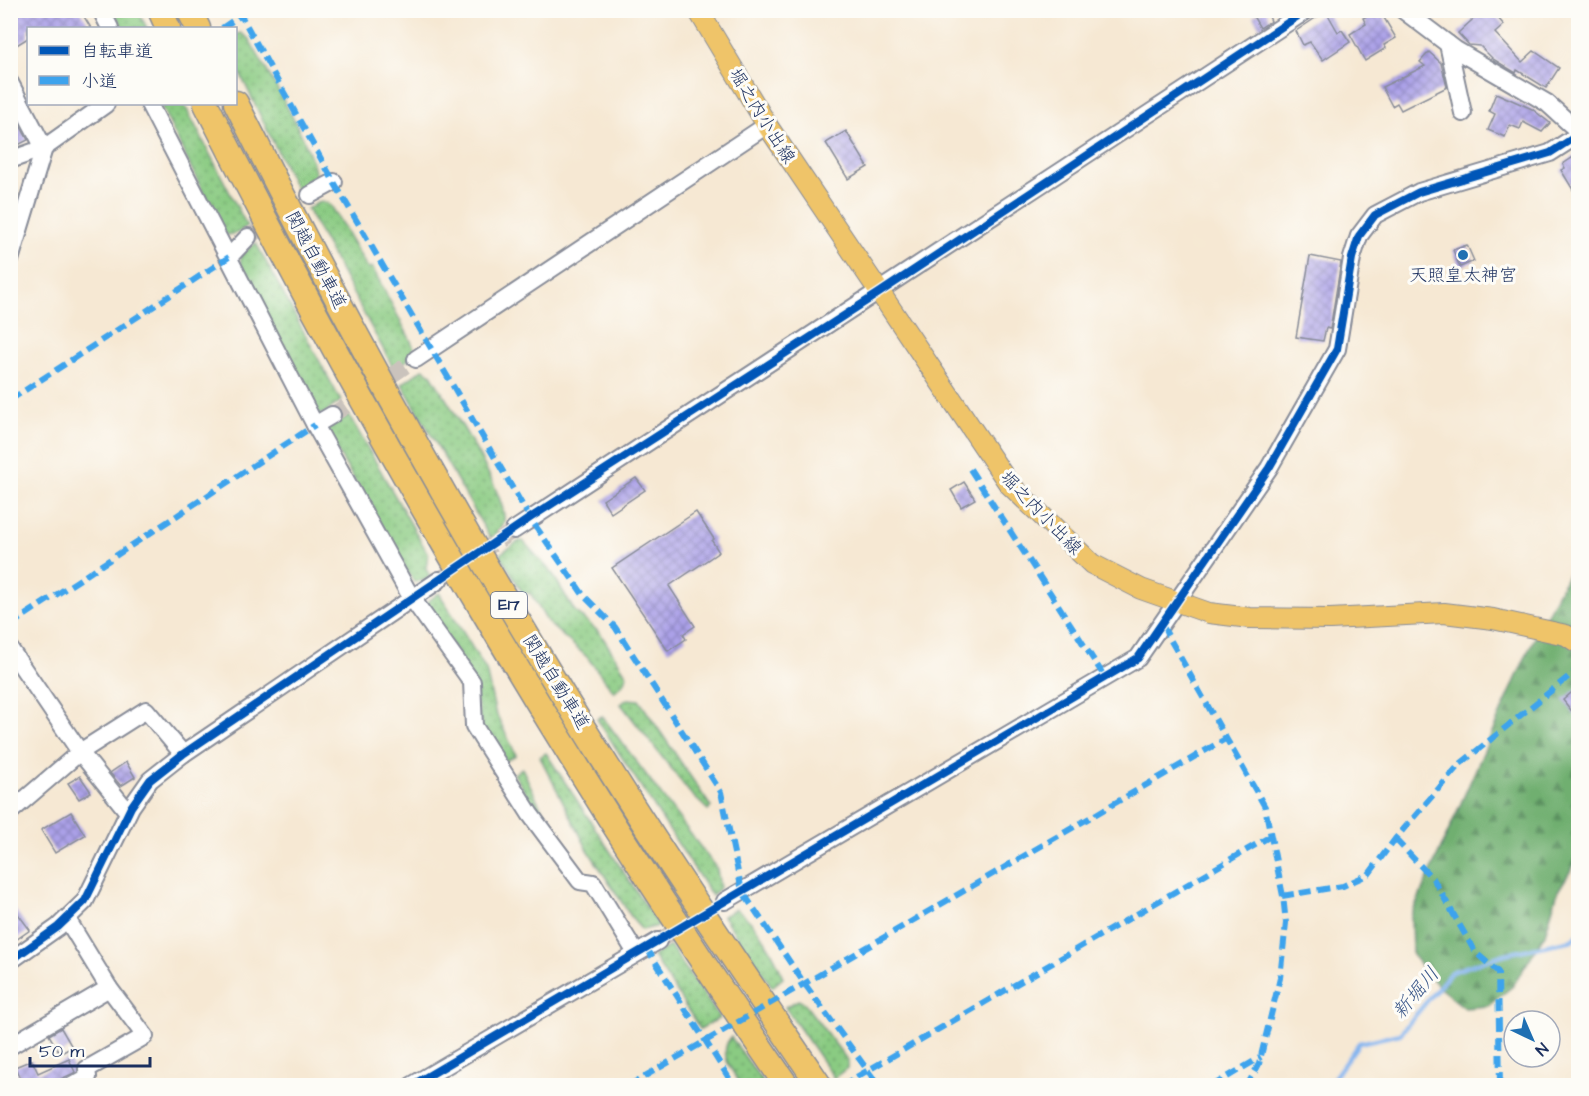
<svg xmlns="http://www.w3.org/2000/svg" width="1589" height="1096" viewBox="0 0 1589 1096" font-family="'Architects Daughter','Klee One',sans-serif">
  <style>
    .grass { fill: url(#grass-dots); stroke: #527d70; stroke-width: 1.5 }
    .forest { fill: url(#forest-firs); stroke: #456f67; stroke-width: 1.5 }
    .lines { fill: none; stroke-linecap: round; stroke-linejoin: round }
    .stream { stroke: #82b3ee; stroke-width: 4.5 }
    .building { fill: url(#building-cross-hatch) }
    .minor-tunnel { stroke: #cac3bc; stroke-width: 16; stroke-dasharray: 16 8; stroke-linecap: butt }
    .minor-casing { stroke: #888c98; stroke-width: 20 }
    .major-casing { stroke: #888c98; stroke-width: 22 }
    .highway-casing { stroke: #888c98; stroke-width: 27 }
    .minor { stroke: #fff; stroke-width: 16 }
    .major { stroke: #efc469; stroke-width: 20 }
    .highway { stroke: #efc469; stroke-width: 24 }
    .quiet { stroke: #3da3ed; stroke-width: 6; stroke-dasharray: 12 6; stroke-linecap: butt }
    .cycleway-casing { stroke: #fdfcf7; stroke-width: 11 }
    .cycleway { stroke: #0057b8; stroke-width: 8 }
    .poi-dot { fill: #1f6fb2; stroke: #fdfcf7; stroke-width: 2 }
    .labels { text-anchor: middle; dominant-baseline: central; stroke-width: 6; stroke-linejoin: round; paint-order: stroke }
    .shield { fill: #fdfcf7; stroke: #5f6c8c; stroke-width: 1.5 }
    .shield-label { font-size: 16px; font-weight: bold; fill: #1b2f5e }
    .street-label { font-size: 18px; fill: #1b2f5e; stroke: #fdfcf7 }
    .poi-label { font-size: 18px; fill: #1b2f5e; stroke: #fdfcf7 }
    .water-label { font-size: 20px; font-style: italic; fill: #3a5789; stroke: #fdfcf7 }
  </style>
  <defs>
    <pattern id="grass-dots" width="8" height="8" patternUnits="userSpaceOnUse" patternTransform="scale(1.5)"><rect width="8" height="8" fill="#8acb82"/><path d="M2 2h.1M6 6h.1" fill="none" stroke="#70a56e" stroke-width="1.8" stroke-linecap="round"/></pattern>
    <pattern id="forest-firs" width="22" height="20" patternUnits="userSpaceOnUse" patternTransform="scale(1.5)"><rect width="22" height="20" fill="#6faf70"/><path d="M5 1l3.5 6h-7zM16 11l3.5 6h-7z" fill="#5a8f5f"/></pattern>
    <pattern id="building-cross-hatch" width="8" height="8" patternUnits="userSpaceOnUse" patternTransform="scale(1.5)"><rect width="8" height="8" fill="#aca1e8"/><path d="M0 0l8 8M0 8l8-8" fill="none" stroke="#8b84bf"/></pattern>
  </defs>
  <rect width="100%" height="100%" fill="#fdfcf7"/>
  <filter id="ink" filterUnits="userSpaceOnUse"><feTurbulence type="fractalNoise" baseFrequency=".0167" numOctaves="2"/><feDisplacementMap in="SourceGraphic" scale="12" xChannelSelector="R" yChannelSelector="G"/><feConvolveMatrix kernelMatrix="1 2 1 2 8 2 1 2 1" color-interpolation-filters="sRGB"/></filter>
  <filter id="wash" filterUnits="userSpaceOnUse"><feTurbulence type="fractalNoise" baseFrequency=".008" numOctaves="4" result="noise"/><feDisplacementMap in="SourceGraphic" scale="24" xChannelSelector="R" yChannelSelector="G"/><feGaussianBlur stdDeviation="1.35" result="paint"/><feColorMatrix in="noise" values="0 0 0 0 0 0 0 0 0 0 0 0 0 0 0 0 0 1.4 0 .05"/><feComposite in="paint" operator="in"/></filter>
  <g filter="url(#wash)">
    <rect width="100%" height="100%" fill="#f6e8d3"/>
    <g class="grass">
      <path d="M 114,11 L 138,11 L 147,28 L 123,28 Z"/>
      <path d="M 241,33 L 249,39 C 265,69 316,150 316,180 L 298,194 L 236,65 L 236,34 Z"/>
      <path d="M 160,104 L 184,104 L 247,226 L 237,233 L 227,235 L 222,231 Z"/>
      <path d="M 319,202 L 328,203 L 332,207 L 368,269 L 372,267 L 410,339 L 414,348 L 412,357 L 394,369 L 307,209 Z"/>
      <path d="M 256,243 L 341,401 L 323,414 L 316,414 L 240,268 L 241,255 Z"/>
      <path d="M 423,369 L 430,373 C 445,397 509,498 504,521 C 502,530 497,533 490,538 L 402,384 Z"/>
      <path d="M 349,415 L 428,554 L 426,569 L 430,576 L 425,580 L 414,582 L 325,430 Z"/>
      <path d="M 519,541 L 523,541 L 552,573 L 574,610 L 600,633 L 627,675 L 625,682 L 614,692 L 587,657 L 548,623 L 531,594 L 522,592 L 500,554 Z"/>
      <path d="M 439,593 L 486,670 L 495,711 L 516,755 L 504,762 L 483,734 L 473,681 L 426,603 Z"/>
      <path d="M 627,699 L 639,700 L 711,807 L 708,810 L 690,793 L 621,704 Z"/>
      <path d="M 602,716 L 717,869 L 720,888 L 712,896 L 597,719 Z"/>
      <path d="M 546,753 L 659,926 L 642,930 L 634,921 L 588,850 L 540,757 Z"/>
      <path d="M 522,768 L 566,860 L 514,774 Z"/>
      <path d="M 736,909 C 757,923 775,954 783,978 L 772,987 L 723,916 Z"/>
      <path d="M 670,946 L 720,1018 L 700,1029 L 653,956 Z"/>
      <path d="M 798,1000 L 804,1003 L 848,1061 L 847,1068 L 834,1078 L 785,1007 Z"/>
      <path d="M 731,1037 L 765,1085 L 741,1085 C 732,1070 717,1054 731,1037 Z"/>
    </g>
    <path class="forest" d="M 1578,554 L 1578,859 L 1558,891 L 1545,934 L 1513,986 L 1488,1006 L 1465,1008 L 1441,989 L 1412,955 L 1411,916 L 1529,649 Z"/>
    <g class="lines">
      <path class="stream" d="M 1328,1086 L 1359,1043 L 1400,1034 L 1451,972 L 1505,954 L 1573,940 L 1578,935"/>
    </g>
    <g id="blocks">
      <g class="building">
        <path d="M 24,10 L 80,10 L 91,28 L 28,28 L 28,38 L 15,46 L 10,39 L 10,18 Z"/>
        <path d="M 1266,10 L 1271,21 L 1260,28 L 1253,16 Z"/>
        <path d="M 1483,10 L 1491,10 L 1504,25 L 1495,33 L 1522,62 L 1534,51 L 1559,68 L 1546,88 L 1517,70 L 1516,73 L 1493,59 L 1480,46 L 1469,45 L 1458,33 Z"/>
        <path d="M 1326,11 L 1338,32 L 1342,30 L 1350,42 L 1323,60 L 1310,42 L 1303,45 L 1296,31 Z"/>
        <path d="M 1376,11 L 1380,18 L 1383,16 L 1396,38 L 1384,45 L 1386,48 L 1365,61 L 1350,34 L 1366,24 L 1363,18 Z"/>
        <path d="M 1429,52 L 1441,63 L 1447,87 L 1401,110 L 1397,103 L 1392,106 L 1382,87 L 1425,66 L 1420,62 Z"/>
        <path d="M 1496,93 L 1532,109 L 1550,123 L 1542,132 L 1523,122 L 1520,129 L 1510,125 L 1505,137 L 1488,130 L 1495,114 L 1489,111 Z"/>
        <path d="M 10,107 L 28,140 L 10,149 Z"/>
        <path d="M 846,131 L 868,167 L 848,179 L 826,143 Z"/>
        <path d="M 1578,154 L 1578,198 L 1561,170 L 1565,168 L 1563,164 Z"/>
        <path d="M 1467,245 L 1474,261 L 1460,267 L 1453,250 Z"/>
        <path d="M 1310,256 L 1341,262 L 1330,329 L 1326,328 L 1323,341 L 1296,337 Z"/>
        <path d="M 636,478 L 645,490 L 611,513 L 603,500 Z"/>
        <path d="M 964,482 L 975,499 L 961,507 L 951,490 Z"/>
        <path d="M 696,512 L 714,539 L 712,541 L 719,552 L 669,586 L 695,626 L 683,634 L 686,639 L 668,651 L 612,568 Z"/>
        <path d="M 1578,687 L 1578,719 L 1563,700 Z"/>
        <path d="M 126,762 L 135,777 L 121,786 L 110,773 Z"/>
        <path d="M 80,776 L 91,792 L 79,799 L 68,783 Z"/>
        <path d="M 71,812 L 85,835 L 55,853 L 41,830 Z"/>
        <path d="M 10,903 L 30,930 L 10,944 Z"/>
        <path d="M 61,1028 L 72,1047 L 60,1054 L 49,1035 Z"/>
        <path d="M 69,1059 L 75,1072 L 72,1074 L 45,1086 L 12,1086 L 21,1081 L 15,1067 L 32,1060 L 38,1073 Z"/>
      </g>
    </g>
  </g>
  <g filter="url(#ink)">
    <use href="#blocks" fill-opacity="0" stroke="#888c98" stroke-width="1.5"/>
    <g class="lines">
      <g class="minor-tunnel">
        <path d="M 248,237 L 310,195"/>
        <path d="M 332,415 L 416,359"/>
        <path d="M 439,580 L 514,530"/>
        <path d="M 658,941 L 725,901"/>
      </g>
      <defs>
        <g id="minor">
          <path d="M 101,10 L 110,28"/>
          <path d="M 1403,10 L 1456,50 L 1547,103 L 1578,131"/>
          <path d="M 1448,44 L 1463,113"/>
          <path d="M 10,83 L 44,148 L 10,260"/>
          <path d="M 149,104 L 315,425 L 411,597 L 472,682 L 474,726 L 530,814 L 580,881 L 593,883 L 636,953"/>
          <path d="M 10,160 L 44,148 L 106,104"/>
          <path d="M 310,195 L 334,182"/>
          <path d="M 229,257 L 248,237"/>
          <path d="M 416,359 L 767,125"/>
          <path d="M 315,425 L 332,415"/>
          <path d="M 514,530 L 1307,10"/>
          <path d="M 10,649 L 80,752 L 128,812"/>
          <path d="M 10,812 L 80,752 L 146,710 L 183,754"/>
          <path d="M 725,901 L 1138,658 L 1269,468 L 1337,349 L 1352,258 L 1359,236 L 1375,215 L 1419,192 L 1550,153 L 1578,135"/>
          <path d="M 10,961 L 58,927 L 85,901 L 131,807 L 150,780 L 183,754 L 439,580"/>
          <path d="M 10,1046 L 109,988 L 67,919"/>
          <path d="M 72,1086 L 88,1077 L 87,1069 L 145,1036 L 109,988"/>
          <path d="M 411,1086 L 658,941"/>
        </g>
        <path id="major" d="M 698,10 L 767,125 L 1009,484 L 1092,564 L 1141,589 L 1209,613 L 1250,618 L 1330,619 L 1444,613 L 1493,619 L 1566,635 L 1578,643"/>
        <g id="highway">
          <path d="M 160,10 L 168,28"/>
          <path d="M 189,10 L 198,28"/>
          <path d="M 236,103 C 332,295 435,484 546,667 C 632,810 726,948 820,1086"/>
          <path d="M 206,104 C 377,443 570,773 787,1086"/>
        </g>
      </defs>
      <use href="#minor" class="minor-casing"/>
      <use href="#major" class="major-casing"/>
      <use href="#highway" class="highway-casing"/>
      <use href="#minor" class="minor"/>
      <use href="#major" class="major"/>
      <use href="#highway" class="highway"/>
      <g class="quiet">
        <path d="M 238,10 L 334,182 L 530,518 L 584,596 L 615,627 L 721,792 L 742,891 L 804,983 L 879,1086"/>
        <path d="M 222,28 L 249,10"/>
        <path d="M 10,400 L 229,257"/>
        <path d="M 970,469 L 1106,679"/>
        <path d="M 10,625 L 315,425"/>
        <path d="M 1162,625 L 1265,807 L 1283,896 L 1286,923 L 1280,978 L 1259,1064 L 1247,1086"/>
        <path d="M 1395,839 L 1434,880 L 1475,952 L 1498,972 L 1500,1086"/>
        <path d="M 1282,896 L 1343,886 L 1369,874 L 1395,839 L 1459,765 L 1578,669"/>
        <path d="M 646,947 L 734,1086"/>
        <path d="M 628,1086 L 1227,738"/>
        <path d="M 841,1086 L 1269,837"/>
        <path d="M 1212,1086 L 1261,1057"/>
      </g>
      <defs>
        <g id="cycleway">
          <path d="M 10,961 L 58,927 L 85,901 L 131,807 L 150,780 L 183,754 L 530,518 L 879,293 L 1307,10"/>
          <path d="M 411,1086 L 1138,658 L 1269,468 L 1337,349 L 1352,258 L 1359,236 L 1375,215 L 1419,192 L 1550,153 L 1578,135"/>
        </g>
      </defs>
      <use href="#cycleway" class="cycleway-casing"/>
      <use href="#cycleway" class="cycleway"/>
    </g>
  </g>
  <circle class="poi-dot" cx="1463" cy="255" r="6"/>
  <g class="labels">
    <rect class="shield" x="491" y="592" width="36" height="26" rx="4.5"/>
    <g class="shield-label">
      <text x="509" y="605">E17</text>
    </g>
    <g class="street-label">
      <text transform="translate(762 116) rotate(58)">堀之内小出線</text>
      <text transform="translate(316 260) rotate(62)">関越自動車道</text>
      <text transform="translate(1041 513) rotate(46)">堀之内小出線</text>
      <text transform="translate(556 682) rotate(58)">関越自動車道</text>
    </g>
    <g class="poi-label">
      <text x="1463" y="275">天照皇太神宮</text>
    </g>
    <g class="water-label">
      <text transform="translate(1416 993) rotate(-50)">新堀川</text>
    </g>
  </g>
  <rect width="1589" height="1096" fill="none" stroke="#fdfcf7" stroke-width="36"/>
  <rect x="27" y="27" width="210" height="78" fill="#fdfcf7" stroke="#a3aaba" stroke-width="1.5"/>
  <rect x="39" y="46" width="30" height="9" fill="#0057b8" stroke="#a3aaba" stroke-width="1.5"/>
  <text x="81" y="57" font-size="18" fill="#1b2f5e">自転車道</text>
  <rect x="39" y="76" width="30" height="9" fill="#3da3ed" stroke="#a3aaba" stroke-width="1.5"/>
  <text x="81" y="87" font-size="18" fill="#1b2f5e">小道</text>
  <g transform="translate(1532 1039) rotate(136)"><circle r="28" fill="#fdfcf7" stroke="#a3aaba" stroke-width="1.5"/>
  <path d="M0-4.5L10 22L0 15L-10 22Z" fill="#1f6fb2"/>
  <text y="-9" font-size="16" font-weight="bold" text-anchor="middle" fill="#1b2f5e">N</text>
  </g>
  <path d="M30 1057v9h120v-9" fill="none" stroke="#1b2f5e" stroke-width="3"/>
  <text x="39" y="1057" font-size="18" fill="#1b2f5e" stroke="#fdfcf7" stroke-width="4.5" paint-order="stroke">50 m</text>
</svg>
